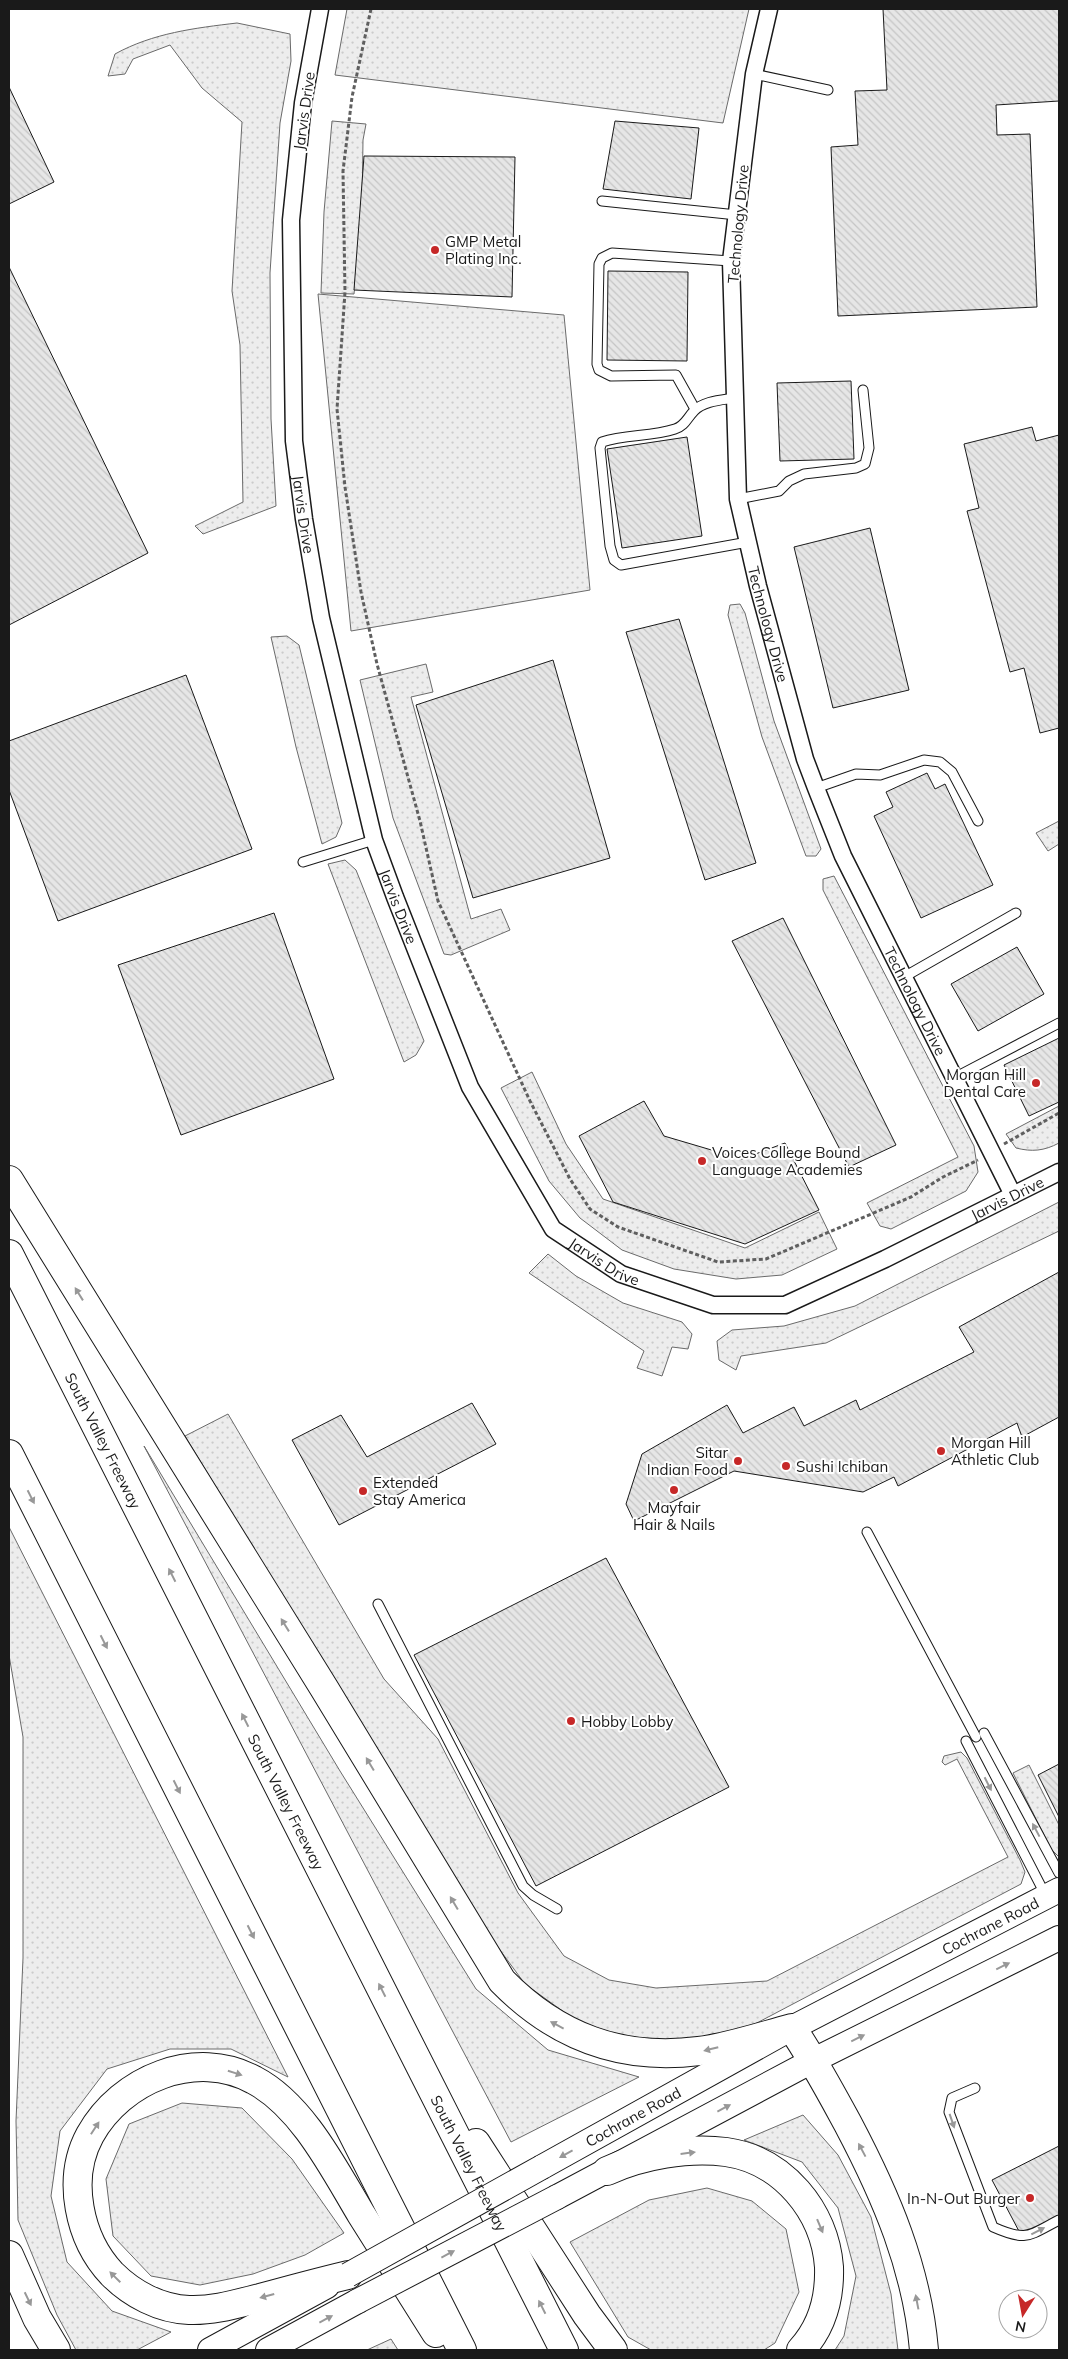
<svg xmlns="http://www.w3.org/2000/svg" width="1068" height="2359" viewBox="0 0 1068 2359" font-family="Mulish,sans-serif">
  <style>
    .grass { fill: url(#grass-dots); stroke: #6a6a6a }
    .building { fill: url(#building-back-hatch); stroke: #1a1a1a }
    .lines { fill: none; stroke-linecap: round; stroke-linejoin: round }
    .lane-casing { stroke: #1a1a1a; stroke-width: 11 }
    .street-casing { stroke: #1a1a1a; stroke-width: 19 }
    .secondary-casing { stroke: #1a1a1a; stroke-width: 26 }
    .highway-casing { stroke: #1a1a1a; stroke-width: 30 }
    .path { stroke: #5f5f5f; stroke-width: 3; stroke-dasharray: 4 2.5; stroke-linecap: butt }
    .lane { stroke: #fff; stroke-width: 9 }
    .street { stroke: #fff; stroke-width: 16 }
    .secondary { stroke: #fff; stroke-width: 24 }
    .highway { stroke: #fff; stroke-width: 28 }
    .secondary-bridge-casing { stroke: #1a1a1a; stroke-width: 26; stroke-linecap: butt }
    .secondary-bridge { stroke: #fff; stroke-width: 24 }
    .oneway { fill: #989898 }
    .poi-dot { fill: #c62828; stroke: #fff; stroke-width: 2 }
    .labels { text-anchor: middle; dominant-baseline: central; stroke-width: 4; stroke-linejoin: round; paint-order: stroke }
    .street-label { font-size: 15px; fill: #1a1a1a; stroke: #fff }
    .poi-label { font-size: 15px; fill: #1a1a1a; stroke: #fff; text-anchor: start }
  </style>
  <defs>
    <pattern id="grass-dots" width="8" height="8" patternUnits="userSpaceOnUse" patternTransform="scale(1.25)"><rect width="8" height="8" fill="#ededed"/><path d="M2 2h.1M6 6h.1" fill="none" stroke="#cbcbcb" stroke-width="1.8" stroke-linecap="round"/></pattern>
    <pattern id="building-back-hatch" width="6" height="6" patternUnits="userSpaceOnUse" patternTransform="scale(1.25)"><rect width="6" height="6" fill="#e6e6e6"/><path d="M-1 5l2 2M0 0l6 6M5-1l2 2" fill="none" stroke="#c5c5c5"/></pattern>
  </defs>
  <rect width="100%" height="100%" fill="#fff"/>
  <g class="grass">
    <path d="M 347,9 L 749,9 L 723,123 L 335,75 Z"/>
    <path d="M 237,23 L 290,34 L 291,61 L 280,123 L 270,273 L 271,419 L 276,506 L 203,534 L 195,526 L 243,502 L 240,345 L 232,291 L 242,122 L 202,88 L 170,45 L 133,59 L 125,74 L 108,76 L 115,54 C 153,33 195,28 237,23 Z"/>
    <path d="M 332,121 L 366,124 L 363,140 L 362,210 L 354,294 L 321,293 L 324,212 Z"/>
    <path d="M 318,294 L 564,315 L 590,590 L 351,631 Z"/>
    <path d="M 740,604 L 745,613 L 774,721 L 821,849 L 816,856 L 806,856 L 762,737 L 728,615 L 730,605 Z"/>
    <path d="M 287,636 L 299,645 L 342,823 L 336,837 L 322,844 L 296,747 L 271,637 Z"/>
    <path d="M 426,664 L 433,692 L 411,697 L 471,919 L 501,909 L 510,930 L 451,955 L 444,954 L 393,818 L 360,680 Z"/>
    <path d="M 1059,821 L 1059,844 L 1048,851 L 1036,833 Z"/>
    <path d="M 345,860 L 356,870 L 424,1041 L 416,1055 L 404,1062 L 328,864 Z"/>
    <path d="M 834,876 L 974,1146 L 978,1172 L 966,1191 L 891,1229 L 880,1226 L 867,1203 L 958,1157 L 823,890 L 823,879 Z"/>
    <path d="M 532,1072 L 566,1144 L 603,1199 L 745,1248 L 819,1212 L 837,1249 L 782,1275 L 736,1279 L 674,1269 L 622,1250 L 580,1218 L 549,1181 L 501,1088 Z"/>
    <path d="M 1059,1106 L 1059,1143 C 1044,1151 1032,1152 1016,1148 L 1006,1134 Z"/>
    <path d="M 1059,1202 L 1059,1231 L 826,1343 L 741,1356 L 736,1370 L 719,1360 L 717,1341 L 732,1330 L 784,1326 L 855,1306 Z"/>
    <path d="M 548,1254 L 576,1276 L 623,1303 L 682,1322 L 692,1334 L 688,1349 L 672,1347 L 662,1376 L 637,1368 L 644,1351 L 529,1273 Z"/>
    <path d="M 228,1414 L 384,1679 L 438,1739 L 518,1893 L 564,1956 L 609,1980 L 656,1988 L 767,1981 L 1008,1857 L 957,1759 L 945,1765 L 942,1762 L 944,1756 L 961,1752 L 967,1758 L 1020,1860 L 1025,1872 L 1021,1884 L 753,2025 L 702,2043 L 646,2044 L 582,2025 L 525,1984 L 483,1927 L 185,1436 Z"/>
    <path d="M 144,1446 L 340,1771 L 476,1989 L 548,2050 L 639,2077 L 511,2142 Z"/>
    <path d="M 9,1527 L 288,2077 L 231,2049 L 170,2049 L 107,2069 L 60,2131 L 51,2196 L 67,2262 L 112,2311 L 171,2332 L 137,2350 L 76,2350 L 57,2315 L 18,2220 L 16,2121 L 23,1958 L 23,1737 L 9,1655 Z"/>
    <path d="M 1029,1765 L 1059,1825 L 1059,1857 L 1051,1849 L 1013,1773 Z"/>
    <path d="M 182,2103 L 242,2108 L 292,2159 L 344,2233 L 305,2255 L 253,2274 L 200,2285 L 151,2276 L 113,2236 L 106,2179 L 129,2124 Z"/>
    <path d="M 803,2115 L 838,2155 L 871,2217 L 891,2294 L 898,2350 L 835,2350 L 844,2336 L 856,2276 L 838,2208 L 802,2162 L 744,2140 Z"/>
    <path d="M 707,2188 L 752,2201 L 786,2229 L 799,2292 L 775,2343 L 764,2350 L 651,2350 L 628,2337 L 570,2242 L 649,2200 Z"/>
    <path d="M 391,2339 L 398,2350 L 367,2350 Z"/>
  </g>
  <g class="building">
    <path d="M 883,9 L 1059,9 L 1059,101 L 996,105 L 997,135 L 1030,134 L 1037,307 L 838,316 L 831,147 L 858,145 L 855,91 L 887,90 Z"/>
    <path d="M 9,87 L 54,182 L 9,204 Z"/>
    <path d="M 615,121 L 699,128 L 691,199 L 603,189 Z"/>
    <path d="M 364,156 L 515,157 L 512,297 L 354,290 Z"/>
    <path d="M 9,267 L 148,553 L 9,625 Z"/>
    <path d="M 608,271 L 688,272 L 687,361 L 607,360 Z"/>
    <path d="M 851,381 L 854,459 L 780,461 L 777,383 Z"/>
    <path d="M 1032,427 L 1036,441 L 1059,435 L 1059,728 L 1040,733 L 1024,668 L 1010,672 L 967,511 L 979,508 L 964,444 Z"/>
    <path d="M 687,437 L 702,536 L 622,548 L 607,449 Z"/>
    <path d="M 870,528 L 909,690 L 833,708 L 794,547 Z"/>
    <path d="M 679,619 L 756,863 L 705,880 L 626,632 Z"/>
    <path d="M 553,660 L 610,858 L 473,898 L 416,705 Z"/>
    <path d="M 186,675 L 252,849 L 58,921 L 9,790 L 9,741 Z"/>
    <path d="M 927,773 L 935,789 L 945,784 L 993,885 L 921,918 L 874,816 L 893,807 L 886,792 Z"/>
    <path d="M 274,913 L 334,1079 L 181,1135 L 118,965 Z"/>
    <path d="M 783,918 L 896,1145 L 849,1167 L 732,941 Z"/>
    <path d="M 1017,947 L 1044,994 L 978,1031 L 951,984 Z"/>
    <path d="M 1059,1038 L 1059,1102 L 1029,1116 L 1004,1065 Z"/>
    <path d="M 644,1101 L 664,1136 L 742,1159 L 785,1143 L 819,1210 L 745,1244 L 613,1202 L 579,1136 Z"/>
    <path d="M 1059,1272 L 1059,1417 L 1022,1437 L 1017,1423 L 898,1486 L 894,1477 L 863,1492 L 734,1471 L 634,1521 L 626,1504 L 642,1454 L 727,1405 L 743,1433 L 794,1407 L 804,1426 L 856,1400 L 860,1410 L 974,1352 L 959,1327 Z"/>
    <path d="M 472,1403 L 496,1444 L 339,1525 L 292,1440 L 341,1415 L 367,1457 Z"/>
    <path d="M 606,1558 L 729,1787 L 536,1886 L 414,1655 Z"/>
    <path d="M 1059,1764 L 1059,1817 L 1038,1775 Z"/>
    <path d="M 1059,2146 L 1059,2215 L 1021,2235 L 992,2180 Z"/>
  </g>
  <g class="lines">
    <defs>
      <g id="lane">
        <path d="M 754,74 L 828,90"/>
        <path d="M 602,201 L 737,215"/>
        <path d="M 734,398 C 722,400 703,401 694,411 C 687,418 685,426 675,429 C 651,437 625,434 602,442 L 600,448 L 610,546 L 614,560 L 621,565 L 748,542"/>
        <path d="M 695,409 L 676,375 L 611,376 L 599,370 L 597,364 L 599,264 L 602,258 L 612,253 L 731,261"/>
        <path d="M 738,499 L 779,491 L 789,481 L 804,474 L 856,468 L 865,464 L 869,448 L 863,390"/>
        <path d="M 816,788 L 856,774 L 880,775 L 924,760 L 940,762 L 952,772 L 978,821"/>
        <path d="M 303,862 L 374,840"/>
        <path d="M 904,977 L 1016,913"/>
        <path d="M 954,1078 L 1059,1023"/>
        <path d="M 867,1532 L 976,1737"/>
        <path d="M 378,1604 L 523,1886 L 533,1895 L 557,1909"/>
        <path d="M 984,1733 L 1059,1873"/>
        <path d="M 966,1741 L 1046,1896"/>
        <path d="M 975,2088 L 952,2098 L 949,2112 L 993,2227 C 1027,2242 1028,2236 1059,2220"/>
      </g>
      <g id="street">
        <path id="s1" d="M 320,9 L 303,103 L 291,220 L 294,441 L 304,519 L 321,618 L 374,840 L 395,897 L 470,1087 L 553,1229 L 621,1274 L 713,1305 L 785,1305 L 885,1259 L 1059,1172"/>
        <path id="s2" d="M 769,9 L 754,74 L 731,261 L 738,499 L 758,586 L 805,759 L 816,788 L 843,856 L 1013,1195"/>
      </g>
      <g id="secondary">
        <path id="s3" d="M 542,2167 L 792,2028 L 1059,1890"/>
        <path d="M 557,2197 L 814,2060 L 1059,1938"/>
        <path d="M 210,2350 L 327,2286"/>
        <path d="M 268,2350 L 358,2301"/>
      </g>
      <g id="highway">
        <path d="M 9,1180 L 324,1688 L 502,1981 C 557,2037 621,2061 699,2051 C 730,2047 762,2036 792,2028 C 813,2059 830,2091 848,2124 C 886,2196 917,2268 924,2350"/>
        <path id="s4" d="M 9,1254 L 564,2350"/>
        <path d="M 9,1454 L 462,2350"/>
        <path d="M 476,2143 L 587,2315 L 613,2350"/>
        <path d="M 607,2171 C 641,2155 688,2147 726,2152 C 783,2160 825,2211 829,2267 C 830,2298 822,2327 801,2350"/>
        <path d="M 9,2255 L 37,2318 L 56,2350"/>
        <path d="M 348,2275 C 319,2282 289,2290 260,2298 C 236,2304 213,2311 189,2310 C 160,2309 132,2294 112,2274 C 79,2239 66,2179 90,2135 C 121,2079 196,2048 254,2080 C 302,2105 334,2169 361,2214 C 386,2254 411,2293 436,2333"/>
      </g>
    </defs>
    <use href="#lane" class="lane-casing"/>
    <use href="#street" class="street-casing"/>
    <use href="#secondary" class="secondary-casing"/>
    <use href="#highway" class="highway-casing"/>
    <g class="path">
      <path d="M 371,9 L 352,97 L 343,171 L 345,292 L 337,409 L 345,487 L 361,592 L 377,664 L 420,821 L 438,901 L 530,1101 L 570,1179 L 590,1209 L 618,1227 L 718,1262 L 766,1259 L 911,1197 L 943,1177 L 978,1160"/>
      <path d="M 1004,1144 L 1059,1113"/>
    </g>
    <use href="#lane" class="lane"/>
    <use href="#street" class="street"/>
    <use href="#secondary" class="secondary"/>
    <use href="#highway" class="highway"/>
    <defs>
      <g id="secondary-bridge">
        <path d="M 348,2275 L 542,2167"/>
        <path d="M 358,2301 L 557,2197"/>
      </g>
    </defs>
    <use href="#secondary-bridge" class="secondary-bridge-casing"/>
    <use href="#secondary-bridge" class="secondary-bridge"/>
  </g>
  <defs><path id="oneway-solid" d="M-6-.8H1V-3.2L6.5 0L1 3.2V.8H-6Z" transform="scale(1.25)"/></defs>
  <g class="oneway">
    <use href="#oneway-solid" transform="translate(79 1294) rotate(-122)"/>
    <use href="#oneway-solid" transform="translate(31 1497) rotate(63)"/>
    <use href="#oneway-solid" transform="translate(172 1575) rotate(-117)"/>
    <use href="#oneway-solid" transform="translate(285 1625) rotate(-122)"/>
    <use href="#oneway-solid" transform="translate(104 1642) rotate(63)"/>
    <use href="#oneway-solid" transform="translate(245 1720) rotate(-117)"/>
    <use href="#oneway-solid" transform="translate(370 1764) rotate(-121)"/>
    <use href="#oneway-solid" transform="translate(988 1784) rotate(63)"/>
    <use href="#oneway-solid" transform="translate(177 1787) rotate(63)"/>
    <use href="#oneway-solid" transform="translate(1036 1830) rotate(-118)"/>
    <use href="#oneway-solid" transform="translate(454 1903) rotate(-121)"/>
    <use href="#oneway-solid" transform="translate(251 1932) rotate(63)"/>
    <use href="#oneway-solid" transform="translate(1003 1966) rotate(-26)"/>
    <use href="#oneway-solid" transform="translate(382 1990) rotate(-117)"/>
    <use href="#oneway-solid" transform="translate(557 2025) rotate(-152)"/>
    <use href="#oneway-solid" transform="translate(858 2038) rotate(-26)"/>
    <use href="#oneway-solid" transform="translate(711 2049) rotate(166)"/>
    <use href="#oneway-solid" transform="translate(235 2073) rotate(18)"/>
    <use href="#oneway-solid" transform="translate(724 2108) rotate(-28)"/>
    <use href="#oneway-solid" transform="translate(952 2121) rotate(71)"/>
    <use href="#oneway-solid" transform="translate(95 2128) rotate(-57)"/>
    <use href="#oneway-solid" transform="translate(862 2150) rotate(-118)"/>
    <use href="#oneway-solid" transform="translate(688 2153) rotate(-7)"/>
    <use href="#oneway-solid" transform="translate(566 2154) rotate(151)"/>
    <use href="#oneway-solid" transform="translate(820 2226) rotate(67)"/>
    <use href="#oneway-solid" transform="translate(1038 2231) rotate(-27)"/>
    <use href="#oneway-solid" transform="translate(448 2254) rotate(-28)"/>
    <use href="#oneway-solid" transform="translate(115 2277) rotate(-135)"/>
    <use href="#oneway-solid" transform="translate(267 2296) rotate(165)"/>
    <use href="#oneway-solid" transform="translate(28 2299) rotate(64)"/>
    <use href="#oneway-solid" transform="translate(917 2302) rotate(-101)"/>
    <use href="#oneway-solid" transform="translate(542 2307) rotate(-117)"/>
    <use href="#oneway-solid" transform="translate(326 2319) rotate(-28)"/>
  </g>
  <g class="poi-dot">
    <circle cx="435" cy="250" r="5"/>
    <circle cx="1036" cy="1083" r="5"/>
    <circle cx="702" cy="1161" r="5"/>
    <circle cx="941" cy="1451" r="5"/>
    <circle cx="738" cy="1461" r="5"/>
    <circle cx="786" cy="1466" r="5"/>
    <circle cx="674" cy="1490" r="5"/>
    <circle cx="363" cy="1491" r="5"/>
    <circle cx="571" cy="1721" r="5"/>
    <circle cx="1030" cy="2198" r="5"/>
  </g>
  <g class="labels">
    <g class="street-label">
      <text transform="translate(304 111) rotate(-82)">Jarvis Drive</text>
      <text transform="translate(738 224) rotate(-85)">Technology Drive</text>
      <text stroke="none"><textPath href="#s1" startOffset="508">Jarvis Drive</textPath></text>
      <text stroke="none"><textPath href="#s2" startOffset="622">Technology Drive</textPath></text>
      <text stroke="none"><textPath href="#s1" startOffset="912">Jarvis Drive</textPath></text>
      <text stroke="none"><textPath href="#s2" startOffset="1028">Technology Drive</textPath></text>
      <text stroke="none"><textPath href="#s1" startOffset="1768">Jarvis Drive</textPath></text>
      <text stroke="none"><textPath href="#s1" startOffset="1332">Jarvis Drive</textPath></text>
      <text stroke="none"><textPath href="#s4" startOffset="209">South Valley Freeway</textPath></text>
      <text stroke="none"><textPath href="#s4" startOffset="614">South Valley Freeway</textPath></text>
      <text stroke="none"><textPath href="#s3" startOffset="509">Cochrane Road</textPath></text>
      <text stroke="none"><textPath href="#s3" startOffset="104">Cochrane Road</textPath></text>
      <text stroke="none"><textPath href="#s4" startOffset="1019">South Valley Freeway</textPath></text>
    </g>
    <g class="poi-label">
      <text x="445" y="241">GMP Metal<tspan x="445" dy="17">Plating Inc.</tspan></text>
      <text x="1026" y="1074" text-anchor="end">Morgan Hill<tspan x="1026" dy="17">Dental Care</tspan></text>
      <text x="712" y="1152">Voices College Bound<tspan x="712" dy="17">Language Academies</tspan></text>
      <text x="951" y="1442">Morgan Hill<tspan x="951" dy="17">Athletic Club</tspan></text>
      <text x="728" y="1452" text-anchor="end">Sitar<tspan x="728" dy="17">Indian Food</tspan></text>
      <text x="796" y="1466">Sushi Ichiban</text>
      <text x="373" y="1482">Extended<tspan x="373" dy="17">Stay America</tspan></text>
      <text x="674" y="1507" text-anchor="middle">Mayfair<tspan x="674" dy="17">Hair &amp; Nails</tspan></text>
      <text x="581" y="1721">Hobby Lobby</text>
      <text x="1020" y="2198" text-anchor="end">In-N-Out Burger</text>
    </g>
  </g>
  <rect width="1068" height="2359" fill="none" stroke="#1a1a1a" stroke-width="20"/>
  <g transform="translate(1023 2314) rotate(191)"><circle r="24" fill="#ffffff" stroke="#a3a3a3"/>
  <path d="M0-4L9 19L0 12L-9 19Z" fill="#c62828"/>
  <text y="-8" font-size="14" font-weight="bold" text-anchor="middle" fill="#1a1a1a">N</text>
  </g>
</svg>
